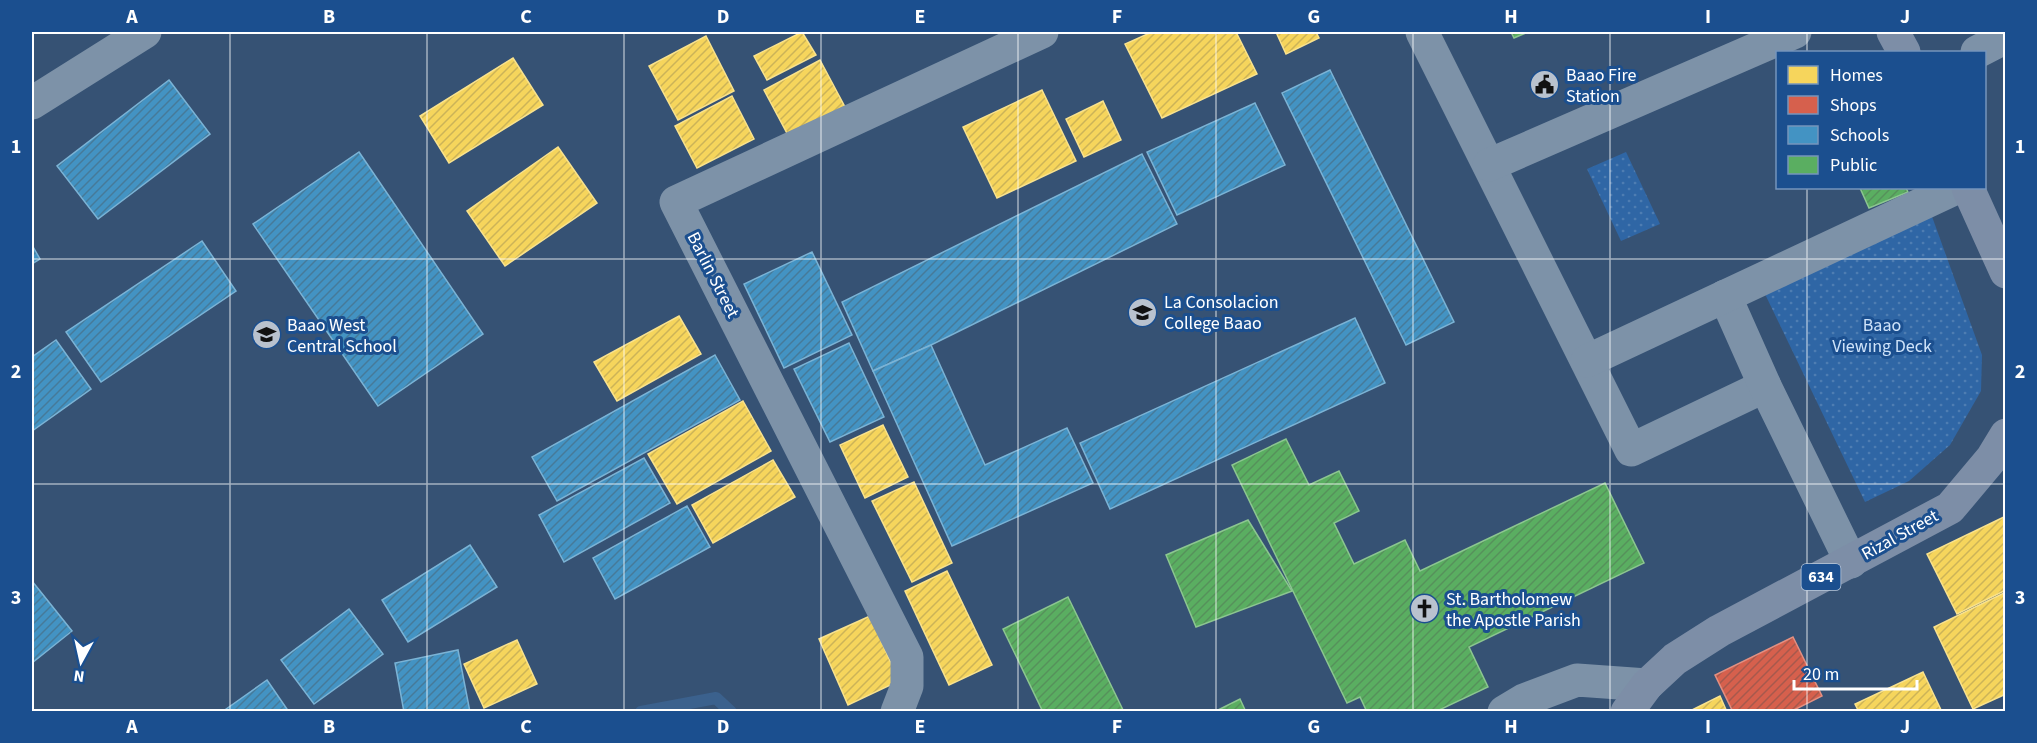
<svg xmlns="http://www.w3.org/2000/svg" width="2037" height="743" viewBox="0 0 2037 743" font-family="'Source Sans 3',sans-serif">
  <style>
    .park { fill: url(#park-dots) }
    .homes { fill: url(#homes-hatch); stroke: #f9e28d; stroke-width: 1.5 }
    .shops { fill: url(#shops-hatch); stroke: #e29082; stroke-width: 1.5 }
    .schools { fill: url(#schools-hatch); stroke: #7bb3d5; stroke-width: 1.5 }
    .public { fill: url(#public-hatch); stroke: #8cc690; stroke-width: 1.5 }
    .lines { fill: none; stroke-linecap: round; stroke-linejoin: round }
    .stream { stroke: #3b618d; stroke-width: 12 }
    .minor { stroke: #7d92a8; stroke-width: 33 }
    .major { stroke: #7d8ea7; stroke-width: 33 }
    .grid { fill: none; stroke: #fff; stroke-width: 1.5; stroke-opacity: 0.55 }
    .labels { text-anchor: middle; dominant-baseline: central; stroke-width: 6; stroke-linejoin: round; paint-order: stroke }
    .shield { fill: #1b4f8f; stroke: #bbcadd; stroke-width: 1.5 }
    .shield-label { font-size: 16px; font-weight: bold; fill: #fff }
    .poi-label { font-size: 18px; fill: #fff; stroke: #1b4f8f; text-anchor: start }
    .street-label { font-size: 18px; fill: #fff; stroke: #1b4f8f }
    .park-label { font-size: 18px; fill: #cfe3fa; stroke: #1b4f8f }
    .neatline { fill: none; stroke: #fff; stroke-width: 2 }
    .grid-label { font-size: 20px; text-anchor: middle; font-weight: bold; fill: #fff }
  </style>
  <defs>
    <pattern id="park-dots" width="8" height="8" patternUnits="userSpaceOnUse" patternTransform="scale(1.5)"><rect width="8" height="8" fill="#2f66a5"/><path d="M2 2h.1M6 6h.1" fill="none" stroke="#4e7db2" stroke-width="1.8" stroke-linecap="round"/></pattern>
    <pattern id="homes-hatch" width="6" height="6" patternUnits="userSpaceOnUse" patternTransform="scale(1.5)"><rect width="6" height="6" fill="#f6d55c"/><path d="M-1 1l2-2M0 6l6-6M5 7l2-2" fill="none" stroke="#ccb358"/></pattern>
    <pattern id="shops-hatch" width="6" height="6" patternUnits="userSpaceOnUse" patternTransform="scale(1.5)"><rect width="6" height="6" fill="#d6604d"/><path d="M-1 1l2-2M0 6l6-6M5 7l2-2" fill="none" stroke="#a6594d"/></pattern>
    <pattern id="schools-hatch" width="6" height="6" patternUnits="userSpaceOnUse" patternTransform="scale(1.5)"><rect width="6" height="6" fill="#4393c3"/><path d="M-1 1l2-2M0 6l6-6M5 7l2-2" fill="none" stroke="#467a99"/></pattern>
    <pattern id="public-hatch" width="6" height="6" patternUnits="userSpaceOnUse" patternTransform="scale(1.5)"><rect width="6" height="6" fill="#5aae61"/><path d="M-1 1l2-2M0 6l6-6M5 7l2-2" fill="none" stroke="#56915b"/></pattern>
  </defs>
  <rect width="100%" height="100%" fill="#365274"/>
  <g class="park">
    <path d="M 1626,152 L 1660,224 L 1621,241 L 1587,169 Z"/>
    <path d="M 1930,211 L 1982,355 L 1981,391 L 1950,445 L 1909,481 L 1865,502 L 1765,294 Z"/>
  </g>
  <g class="homes">
    <path d="M 802,32 L 816,55 L 767,80 L 754,56 Z"/>
    <path d="M 1152,32 L 1209,32 L 1210,33 L 1214,32 L 1236,32 L 1257,74 L 1162,118 L 1125,44 Z"/>
    <path d="M 1276,32 L 1316,32 L 1319,38 L 1286,54 Z"/>
    <path d="M 706,36 L 734,91 L 678,120 L 649,66 Z"/>
    <path d="M 513,58 L 543,105 L 449,163 L 420,116 Z"/>
    <path d="M 820,60 L 845,107 L 789,137 L 764,90 Z"/>
    <path d="M 1042,90 L 1076,161 L 997,198 L 963,127 Z"/>
    <path d="M 732,96 L 754,139 L 697,168 L 675,126 Z"/>
    <path d="M 1103,101 L 1121,140 L 1084,157 L 1066,119 Z"/>
    <path d="M 558,147 L 597,203 L 505,266 L 467,211 Z"/>
    <path d="M 679,316 L 701,354 L 617,401 L 594,362 Z"/>
    <path d="M 743,401 L 771,451 L 677,504 L 648,454 Z"/>
    <path d="M 883,425 L 908,477 L 865,498 L 840,445 Z"/>
    <path d="M 773,460 L 795,497 L 713,543 L 692,505 Z"/>
    <path d="M 914,482 L 952,563 L 912,582 L 872,501 Z"/>
    <path d="M 2006,516 L 2006,590 L 1957,614 L 1927,554 Z"/>
    <path d="M 947,571 L 992,665 L 949,685 L 905,591 Z"/>
    <path d="M 2006,592 L 2006,694 L 1973,709 L 1934,627 Z"/>
    <path d="M 870,616 L 899,681 L 848,705 L 819,639 Z"/>
    <path d="M 517,640 L 537,684 L 484,708 L 464,664 Z"/>
    <path d="M 1923,672 L 1942,712 L 1859,712 L 1855,704 Z"/>
    <path d="M 1720,696 L 1727,712 L 1688,712 Z"/>
  </g>
  <path class="shops" d="M 1793,637 L 1822,696 L 1790,712 L 1733,712 L 1715,675 Z"/>
  <g class="schools">
    <path d="M 1330,70 L 1454,322 L 1406,345 L 1282,93 Z"/>
    <path d="M 169,80 L 210,134 L 98,219 L 57,166 Z"/>
    <path d="M 1255,103 L 1285,165 L 1177,215 L 1147,152 Z"/>
    <path d="M 359,152 L 483,334 L 378,406 L 253,224 Z"/>
    <path d="M 1142,154 L 1177,224 L 931,345 L 873,371 L 842,302 Z"/>
    <path d="M 202,241 L 236,291 L 101,382 L 66,332 Z"/>
    <path d="M 32,245 L 40,259 L 32,264 Z"/>
    <path d="M 812,252 L 852,335 L 784,368 L 744,284 Z"/>
    <path d="M 1355,318 L 1385,383 L 1110,509 L 1080,443 Z"/>
    <path d="M 56,340 L 91,389 L 32,431 L 32,357 Z"/>
    <path d="M 849,343 L 884,417 L 830,442 L 794,369 Z"/>
    <path d="M 931,345 L 985,465 L 1067,428 L 1093,483 L 952,546 L 873,371 Z"/>
    <path d="M 715,355 L 740,400 L 557,501 L 532,457 Z"/>
    <path d="M 644,458 L 670,503 L 564,562 L 539,515 Z"/>
    <path d="M 687,506 L 710,547 L 615,599 L 593,558 Z"/>
    <path d="M 470,545 L 497,587 L 408,642 L 382,600 Z"/>
    <path d="M 32,581 L 72,631 L 32,663 Z"/>
    <path d="M 349,609 L 383,654 L 314,704 L 281,660 Z"/>
    <path d="M 458,650 L 470,712 L 404,712 L 395,663 Z"/>
    <path d="M 267,680 L 289,712 L 222,712 Z"/>
  </g>
  <g class="public">
    <path d="M 1511,32 L 1528,32 L 1514,38 Z"/>
    <path d="M 1860,188 L 1906,188 L 1908,192 L 1869,208 Z"/>
    <path d="M 1286,439 L 1309,485 L 1339,471 L 1359,511 L 1334,523 L 1354,564 L 1405,540 L 1420,571 L 1605,483 L 1644,563 L 1469,647 L 1488,687 L 1435,712 L 1367,712 L 1360,697 L 1347,703 L 1232,465 Z"/>
    <path d="M 1248,520 L 1292,591 L 1196,627 L 1166,555 Z"/>
    <path d="M 1068,597 L 1124,712 L 1043,712 L 1003,629 Z"/>
    <path d="M 1240,699 L 1246,712 L 1214,712 Z"/>
  </g>
  <g class="lines">
    <path class="stream" d="M 641,712 L 716,698 L 731,712"/>
    <g class="minor">
      <path d="M 1422,32 L 1631,450 L 1765,386"/>
      <path d="M 1977,52 L 2006,37"/>
      <path d="M 32,103 L 145,32"/>
      <path d="M 1489,165 L 1795,32"/>
      <path d="M 1725,296 L 1765,386 L 1851,562"/>
      <path d="M 1587,361 L 1956,188"/>
      <path d="M 897,712 L 907,686 L 907,657 L 676,202 L 1042,32"/>
      <path d="M 1504,712 L 1524,700 L 1577,680 L 1647,685"/>
    </g>
    <g class="major">
      <path d="M 1893,32 L 1904,52"/>
      <path d="M 1968,188 L 2006,272"/>
      <path d="M 1627,712 L 1647,685 L 1675,659 L 1719,631 L 1950,508 L 1992,458 L 2006,435"/>
    </g>
  </g>
  <path class="grid" d="M 230,32 L 230,712M 427,32 L 427,712M 624,32 L 624,712M 821,32 L 821,712M 1018,32 L 1018,712M 1216,32 L 1216,712M 1413,32 L 1413,712M 1610,32 L 1610,712M 1807,32 L 1807,52M 1807,188 L 1807,712M 32,259 L 2006,259M 32,484 L 2006,484"/>
  <defs>
    <symbol id="civic-disc" viewBox="-11 -11 22 22"><circle r="9.5" fill="#b9c2ce" stroke="#1b4f8f"/><path d="M-.6-6.5H3V-4.5H.6V-3L4-1V1h2V6H-6V1h2V-1L-.6-3ZM-1.2 2.5V6h2.4V2.5Z" fill="#111"/></symbol>
    <symbol id="university-disc" viewBox="-11 -11 22 22"><circle r="9.5" fill="#b9c2ce" stroke="#1b4f8f"/><path d="M0-5L7-2L0 1L-7-2ZM-4 1L0 2.5L4 1V4Q0 6-4 4Z" fill="#111"/></symbol>
    <symbol id="school-disc" viewBox="-11 -11 22 22"><circle r="9.5" fill="#b9c2ce" stroke="#1b4f8f"/><path d="M0-5L7-2L0 1L-7-2ZM-4 1L0 2.5L4 1V4Q0 6-4 4Z" fill="#111"/></symbol>
    <symbol id="church-disc" viewBox="-11 -11 22 22"><circle r="9.5" fill="#b9c2ce" stroke="#1b4f8f"/><path d="M-1.2-6h2.4v3.5h3.3v2.4h-3.3V6h-2.4V-.1h-3.3v-2.4h3.3Z" fill="#111"/></symbol>
  </defs>
  <g fill-rule="evenodd">
    <use href="#civic-disc" x="1528" y="68" width="33" height="33"/>
    <use href="#university-disc" x="1126" y="296" width="33" height="33"/>
    <use href="#school-disc" x="250" y="318" width="33" height="33"/>
    <use href="#church-disc" x="1408" y="592" width="33" height="33"/>
  </g>
  <g class="labels">
    <rect class="shield" x="1801.5" y="564" width="39" height="26" rx="4.5"/>
    <g class="shield-label">
      <text x="1821" y="577">634</text>
    </g>
    <g class="poi-label">
      <text x="1566" y="75">Baao Fire<tspan x="1566" dy="21">Station</tspan></text>
      <text x="1164" y="302">La Consolacion<tspan x="1164" dy="21">College Baao</tspan></text>
      <text x="287" y="325">Baao West<tspan x="287" dy="21">Central School</tspan></text>
      <text x="1446" y="599">St. Bartholomew<tspan x="1446" dy="21">the Apostle Parish</tspan></text>
    </g>
    <g class="street-label">
      <text transform="translate(713 275) rotate(63)">Barlin Street</text>
      <text transform="translate(1900 535) rotate(-29)">Rizal Street</text>
    </g>
    <g class="park-label">
      <text x="1882" y="325">Baao<tspan x="1882" dy="21">Viewing Deck</tspan></text>
    </g>
  </g>
  <rect width="2037" height="743" fill="none" stroke="#1b4f8f" stroke-width="66"/>
  <rect x="1776" y="51" width="210" height="138" fill="#1b4f8f" stroke="#7695bc" stroke-width="1.5"/>
  <rect x="1788" y="66" width="30" height="18" fill="#f6d55c" stroke="#7695bc" stroke-width="1.5"/>
  <text x="1830" y="81" font-size="18" fill="#ffffff">Homes</text>
  <rect x="1788" y="96" width="30" height="18" fill="#d6604d" stroke="#7695bc" stroke-width="1.5"/>
  <text x="1830" y="111" font-size="18" fill="#ffffff">Shops</text>
  <rect x="1788" y="126" width="30" height="18" fill="#4393c3" stroke="#7695bc" stroke-width="1.5"/>
  <text x="1830" y="141" font-size="18" fill="#ffffff">Schools</text>
  <rect x="1788" y="156" width="30" height="18" fill="#5aae61" stroke="#7695bc" stroke-width="1.5"/>
  <text x="1830" y="171" font-size="18" fill="#ffffff">Public</text>
  <g transform="translate(81 662) rotate(188)" stroke="#1b4f8f" stroke-width="4.5" paint-order="stroke">
  <path d="M0-4.5L10 22L0 15L-10 22Z" fill="#ffffff"/>
  <text y="-9" font-size="16" font-weight="bold" text-anchor="middle" fill="#ffffff">N</text>
  </g>
  <path d="M1794 680v9h123v-9" fill="none" stroke="#ffffff" stroke-width="3"/>
  <text x="1803" y="680" font-size="18" fill="#ffffff" stroke="#1b4f8f" stroke-width="4.5" paint-order="stroke">20 m</text>
  <rect x="33" y="33" width="1971" height="677" class="neatline"/>
  <g class="grid-label">
    <text x="132" y="23">A</text>
    <text x="329" y="23">B</text>
    <text x="526" y="23">C</text>
    <text x="723" y="23">D</text>
    <text x="920" y="23">E</text>
    <text x="1117" y="23">F</text>
    <text x="1314" y="23">G</text>
    <text x="1511" y="23">H</text>
    <text x="1708" y="23">I</text>
    <text x="1905" y="23">J</text>
    <text x="16" y="153">1</text>
    <text x="2020" y="153">1</text>
    <text x="16" y="378">2</text>
    <text x="2020" y="378">2</text>
    <text x="16" y="604">3</text>
    <text x="2020" y="604">3</text>
    <text x="132" y="733">A</text>
    <text x="329" y="733">B</text>
    <text x="526" y="733">C</text>
    <text x="723" y="733">D</text>
    <text x="920" y="733">E</text>
    <text x="1117" y="733">F</text>
    <text x="1314" y="733">G</text>
    <text x="1511" y="733">H</text>
    <text x="1708" y="733">I</text>
    <text x="1905" y="733">J</text>
  </g>
</svg>
